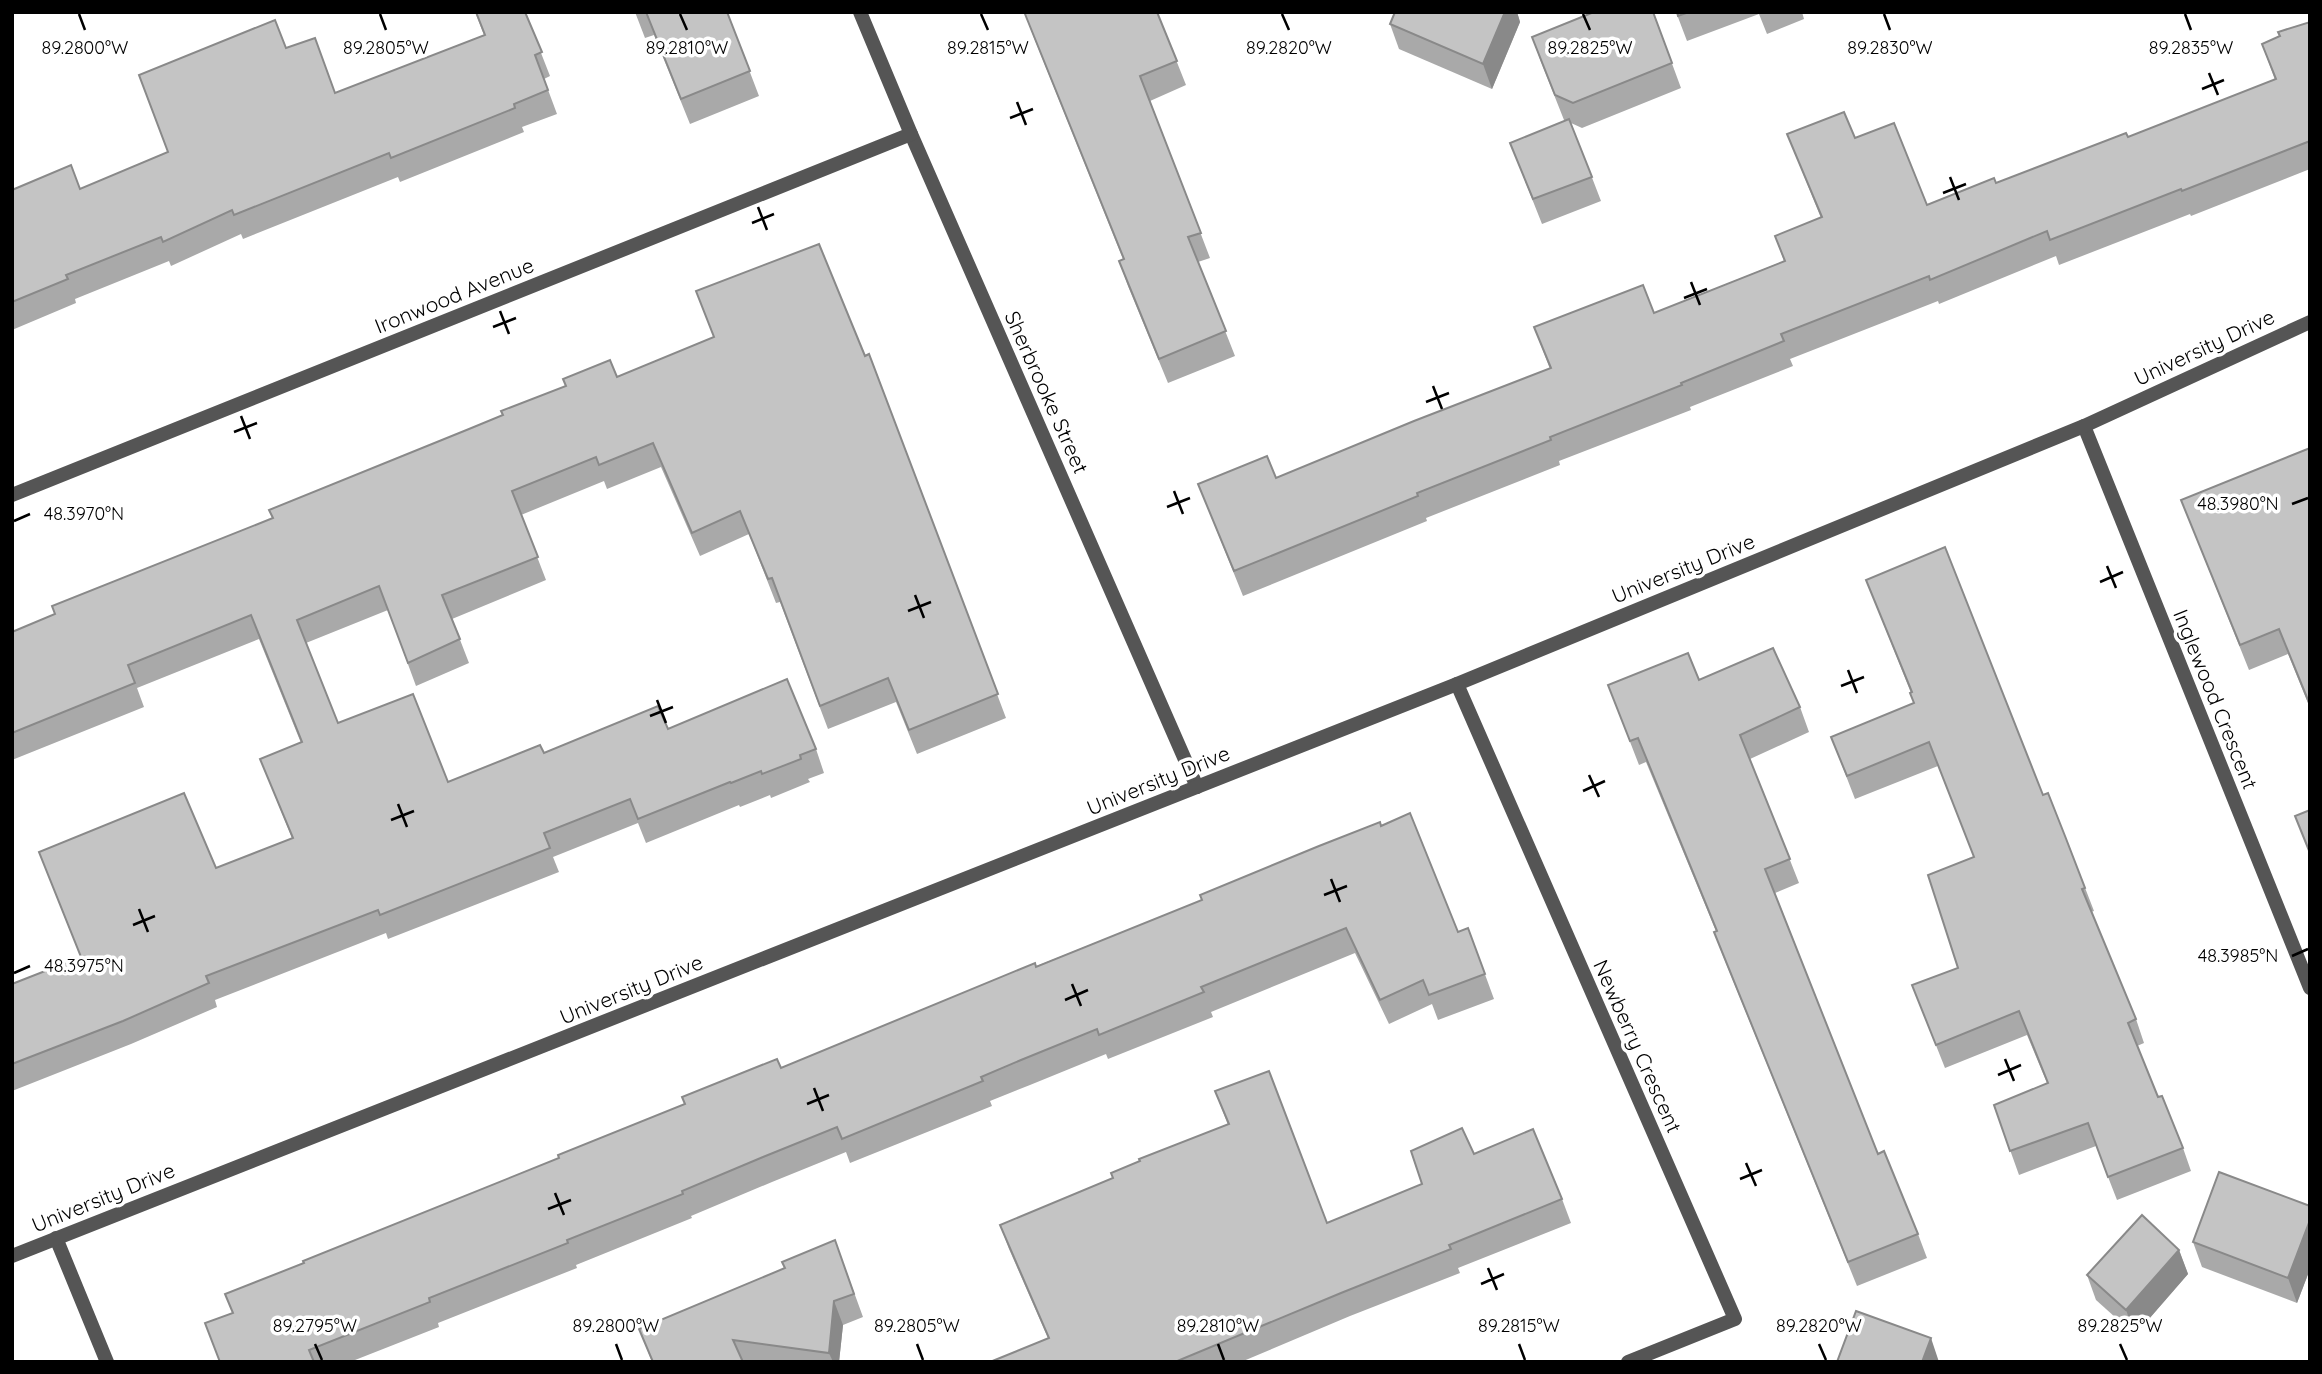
<svg xmlns="http://www.w3.org/2000/svg" width="2322" height="1374" viewBox="0 0 2322 1374" font-family="Quicksand,sans-serif">
  <style>
    .lines { fill: none; stroke-linecap: round; stroke-linejoin: round }
    .street { stroke: #555; stroke-width: 14 }
    .wall { fill: #a9a9a9 }
    .shaded-wall { fill: #898989 }
    .building { fill: #c4c4c4; stroke: #898989; stroke-width: 2 }
    .ticks { fill: none; stroke: #000; stroke-width: 2.5 }
    .labels { text-anchor: middle; dominant-baseline: central; stroke-width: 7; stroke-linejoin: round; paint-order: stroke }
    .street-label { font-size: 21px; fill: #000; stroke: #fff }
    .ticks-label { font-size: 18px; text-anchor: middle; fill: #000; stroke: #fff; stroke-width: 7; stroke-linejoin: round; paint-order: stroke }
  </style>
  <rect width="100%" height="100%" fill="#fff"/>
  <g class="lines">
    <g class="street">
      <path d="M 860,12 L 911,134 L 1197,787"/>
      <path d="M 2084,426 L 2310,988"/>
      <path d="M 12,495 L 911,134"/>
      <path d="M 1457,684 L 1735,1319 L 1628,1362"/>
      <path d="M 56,1238 L 107,1362"/>
      <path d="M 12,1256 L 1457,684 L 2084,426 L 2310,322"/>
    </g>
  </g>
  <g class="wall">
    <path d="M 475,12 L 525,12 L 550,76 L 544,79 L 557,114 L 522,127 L 524,132 L 400,182 L 398,177 L 243,239 L 241,234 L 171,266 L 169,261 L 75,299 L 76,303 L 12,330 L 12,190 L 80,189 L 167,152 L 286,48 L 335,93 L 484,35 Z"/>
    <path d="M 635,12 L 727,12 L 759,96 L 690,124 L 654,35 L 645,38 Z"/>
    <path d="M 1027,12 L 1157,12 L 1186,85 L 1150,101 L 1210,258 L 1198,262 L 1235,356 L 1168,383 L 1128,286 L 1119,261 L 1123,259 L 1034,38 L 1025,14 Z"/>
    <path d="M 1395,12 L 1517,12 L 1520,22 L 1492,89 L 1399,49 L 1390,24 Z"/>
    <path d="M 1653,12 L 1681,88 L 1582,128 L 1571,123 L 1601,201 L 1542,224 L 1510,143 L 1565,121 L 1564,120 L 1541,62 L 1532,37 Z"/>
    <path d="M 1676,12 L 1802,12 L 1804,19 L 1767,34 L 1759,14 L 1687,41 Z"/>
    <path d="M 2310,22 L 2310,169 L 2191,216 L 2190,214 L 2059,265 L 2056,256 L 1939,304 L 1938,301 L 1790,359 L 1793,366 L 1690,407 L 1691,410 L 1559,461 L 1560,465 L 1426,518 L 1427,521 L 1243,596 L 1198,484 L 1276,478 L 1550,369 L 1534,327 L 1654,313 L 1784,261 L 1775,236 L 1821,218 L 1787,134 L 1855,138 L 1927,205 L 1996,183 L 2128,137 L 2275,80 L 2262,44 L 2280,36 Z"/>
    <path d="M 696,291 L 865,356 L 869,354 L 1006,718 L 917,754 L 896,702 L 828,729 L 780,602 L 776,603 L 749,534 L 700,556 L 661,467 L 607,489 L 604,481 L 521,515 L 546,580 L 452,619 L 469,663 L 416,686 L 388,610 L 306,643 L 338,723 L 448,782 L 544,753 L 668,729 L 816,749 L 824,773 L 808,779 L 810,782 L 771,798 L 770,795 L 740,807 L 739,805 L 646,843 L 638,823 L 553,857 L 559,872 L 388,939 L 386,933 L 215,1000 L 217,1007 L 131,1044 L 12,1091 L 12,984 L 81,957 L 39,852 L 216,868 L 292,838 L 260,759 L 301,743 L 259,639 L 137,688 L 144,707 L 12,760 L 12,632 L 55,615 L 272,519 L 714,337 Z"/>
    <path d="M 2310,448 L 2310,708 L 2288,654 L 2249,670 L 2181,500 Z"/>
    <path d="M 1866,580 L 2043,795 L 2065,836 L 2094,911 L 2091,912 L 2136,1019 L 2144,1043 L 2137,1046 L 2158,1097 L 2183,1148 L 2191,1171 L 2117,1200 L 2096,1146 L 2019,1175 L 1994,1105 L 2047,1083 L 2027,1035 L 1945,1068 L 1912,985 L 1958,968 L 1974,857 L 1938,766 L 1855,799 L 1831,737 L 1914,703 L 1911,693 Z"/>
    <path d="M 1699,680 L 1800,707 L 1809,732 L 1750,759 L 1799,883 L 1775,893 L 1878,1154 L 1918,1234 L 1927,1258 L 1857,1286 L 1723,956 L 1714,932 L 1716,931 L 1646,762 L 1639,765 L 1608,685 Z"/>
    <path d="M 1381,826 L 1458,932 L 1468,928 L 1494,999 L 1438,1020 L 1432,1004 L 1389,1024 L 1355,953 L 1211,1012 L 1213,1017 L 1108,1059 L 1106,1054 L 1030,1085 L 990,1101 L 992,1106 L 850,1163 L 846,1152 L 772,1182 L 691,1216 L 692,1218 L 576,1265 L 577,1268 L 438,1323 L 439,1327 L 350,1362 L 220,1362 L 205,1323 L 232,1313 L 304,1263 L 781,1068 L 1202,900 Z"/>
    <path d="M 1215,1091 L 1327,1223 L 1422,1184 L 1474,1154 L 1562,1199 L 1571,1223 L 1458,1268 L 1460,1273 L 1350,1316 L 1241,1362 L 990,1362 L 1048,1338 L 1009,1249 L 1000,1225 L 1113,1178 L 1228,1125 Z"/>
    <path d="M 2310,1206 L 2310,1269 L 2297,1303 L 2202,1267 L 2193,1242 Z"/>
    <path d="M 835,1240 L 863,1317 L 843,1325 L 839,1362 L 652,1362 L 639,1329 L 785,1268 L 782,1262 Z"/>
    <path d="M 2179,1250 L 2188,1274 L 2135,1335 L 2096,1300 L 2087,1275 Z"/>
  </g>
  <g class="shaded-wall">
    <path d="M 1505,12 L 1517,12 L 1520,22 L 1492,89 L 1483,64 Z"/>
    <path d="M 2310,1220 L 2310,1269 L 2297,1303 L 2288,1278 Z"/>
    <path d="M 2179,1250 L 2188,1274 L 2135,1335 L 2126,1310 Z"/>
    <path d="M 834,1301 L 843,1325 L 839,1362 L 833,1362 L 829,1353 Z"/>
    <path d="M 1931,1338 L 1939,1362 L 1922,1362 Z"/>
  </g>
  <g class="building">
    <path d="M 476,12 L 525,12 L 542,52 L 535,55 L 548,90 L 514,104 L 515,108 L 391,158 L 389,153 L 234,215 L 232,210 L 163,242 L 161,237 L 66,275 L 68,279 L 12,302 L 12,190 L 71,165 L 80,189 L 168,152 L 139,75 L 275,20 L 286,48 L 315,38 L 335,93 L 485,35 Z"/>
    <path d="M 646,12 L 727,12 L 750,71 L 681,99 Z"/>
    <path d="M 1028,12 L 1157,12 L 1177,61 L 1140,76 L 1201,233 L 1188,237 L 1226,331 L 1159,359 L 1119,261 L 1124,259 L 1025,14 Z"/>
    <path d="M 1395,12 L 1505,12 L 1483,64 L 1390,24 Z"/>
    <path d="M 1594,12 L 1653,12 L 1672,63 L 1573,103 L 1555,95 L 1532,37 Z"/>
    <path d="M 1677,12 L 1689,12 L 1678,16 Z"/>
    <path d="M 2310,22 L 2310,141 L 2182,191 L 2181,189 L 2050,240 L 2047,231 L 1930,280 L 1929,276 L 1781,334 L 1784,341 L 1681,383 L 1682,385 L 1550,437 L 1551,440 L 1417,493 L 1418,496 L 1234,571 L 1198,484 L 1267,456 L 1276,478 L 1414,421 L 1551,368 L 1534,327 L 1643,285 L 1654,313 L 1785,261 L 1775,236 L 1822,217 L 1787,134 L 1844,112 L 1855,138 L 1894,123 L 1927,205 L 1994,178 L 1996,183 L 2126,133 L 2128,137 L 2276,79 L 2262,44 L 2280,36 L 2278,32 Z"/>
    <path d="M 1569,119 L 1592,177 L 1533,199 L 1510,143 Z"/>
    <path d="M 819,244 L 865,356 L 869,354 L 998,694 L 909,730 L 888,678 L 820,706 L 772,578 L 768,579 L 740,511 L 692,533 L 653,443 L 599,465 L 596,457 L 512,491 L 538,557 L 442,595 L 460,639 L 408,663 L 379,586 L 297,620 L 338,723 L 413,694 L 448,782 L 540,745 L 544,753 L 658,706 L 668,729 L 787,679 L 816,749 L 800,755 L 801,759 L 762,774 L 761,771 L 731,783 L 730,782 L 638,819 L 630,799 L 544,833 L 550,848 L 380,915 L 378,910 L 206,976 L 209,983 L 123,1021 L 12,1064 L 12,984 L 81,957 L 39,852 L 184,793 L 216,868 L 293,838 L 260,759 L 302,742 L 251,615 L 128,665 L 135,683 L 12,733 L 12,632 L 55,614 L 52,606 L 273,518 L 269,510 L 469,429 L 503,415 L 501,411 L 566,386 L 563,379 L 610,360 L 617,377 L 714,337 L 696,291 Z"/>
    <path d="M 2310,448 L 2310,705 L 2279,629 L 2240,645 L 2181,500 Z"/>
    <path d="M 1945,547 L 2043,795 L 2048,793 L 2065,836 L 2085,888 L 2082,889 L 2136,1019 L 2128,1023 L 2158,1097 L 2162,1096 L 2183,1148 L 2108,1177 L 2088,1123 L 2010,1151 L 1994,1105 L 2048,1083 L 2019,1011 L 1936,1045 L 1912,985 L 1958,968 L 1928,875 L 1974,857 L 1929,742 L 1847,776 L 1831,737 L 1914,703 L 1910,693 L 1912,692 L 1866,580 Z"/>
    <path d="M 1773,648 L 1800,707 L 1740,735 L 1790,859 L 1765,869 L 1878,1154 L 1884,1151 L 1918,1234 L 1848,1262 L 1714,932 L 1717,931 L 1638,738 L 1630,741 L 1608,685 L 1688,653 L 1699,680 Z"/>
    <path d="M 2310,810 L 2310,853 L 2295,816 Z"/>
    <path d="M 1410,813 L 1458,932 L 1468,928 L 1485,974 L 1429,995 L 1423,980 L 1380,1000 L 1346,928 L 1201,987 L 1204,992 L 1099,1035 L 1097,1029 L 1021,1060 L 981,1077 L 983,1081 L 842,1139 L 837,1127 L 763,1157 L 682,1191 L 683,1194 L 567,1240 L 568,1243 L 429,1298 L 430,1302 L 309,1350 L 314,1362 L 220,1362 L 205,1323 L 233,1313 L 225,1294 L 304,1263 L 303,1261 L 559,1158 L 558,1155 L 685,1104 L 682,1097 L 777,1059 L 781,1068 L 1035,963 L 1036,967 L 1202,900 L 1200,895 L 1319,846 L 1380,822 L 1381,826 Z"/>
    <path d="M 1269,1071 L 1327,1223 L 1422,1184 L 1411,1151 L 1462,1128 L 1474,1154 L 1533,1129 L 1562,1199 L 1449,1245 L 1451,1249 L 1341,1293 L 1175,1362 L 990,1362 L 1049,1338 L 1000,1225 L 1113,1178 L 1111,1173 L 1140,1161 L 1139,1159 L 1229,1124 L 1215,1091 Z"/>
    <path d="M 2219,1172 L 2310,1206 L 2310,1220 L 2288,1278 L 2193,1242 Z"/>
    <path d="M 2142,1215 L 2179,1250 L 2126,1310 L 2087,1275 Z"/>
    <path d="M 835,1240 L 854,1294 L 834,1301 L 829,1353 L 733,1340 L 743,1362 L 653,1362 L 639,1329 L 785,1268 L 782,1262 Z"/>
    <path d="M 1856,1311 L 1931,1338 L 1922,1362 L 1837,1362 Z"/>
  </g>
  <path class="ticks" d="M 79,14 L 85,30M 380,14 L 386,30M 680,14 L 687,30M 981,14 L 988,30M 1282,14 L 1289,30M 1583,14 L 1590,30M 1884,14 L 1890,30M 2185,14 L 2191,30M 2209,73 L 2218,95M 2202,89 L 2224,80M 1017,102 L 1026,125M 1010,118 L 1033,109M 1950,177 L 1959,200M 1943,193 L 1966,184M 758,207 L 767,230M 752,223 L 774,214M 1691,282 L 1700,305M 1684,298 L 1707,289M 500,311 L 509,334M 493,327 L 516,318M 1433,386 L 1442,409M 1426,402 L 1449,393M 241,416 L 250,439M 234,432 L 257,423M 1174,491 L 1183,514M 2292,504 L 2308,498M 1167,507 L 1190,498M 14,521 L 30,514M 2107,566 L 2116,588M 2100,582 L 2123,572M 915,595 L 924,618M 908,611 L 931,602M 1848,670 L 1857,693M 1841,686 L 1864,677M 657,700 L 666,723M 650,716 L 673,707M 1589,775 L 1599,797M 1583,791 L 1605,781M 398,804 L 407,827M 391,820 L 414,811M 1331,879 L 1340,902M 1324,895 L 1347,886M 139,909 L 148,932M 133,925 L 155,916M 2292,956 L 2308,949M 14,973 L 30,966M 1072,984 L 1081,1006M 1065,1000 L 1088,990M 2005,1059 L 2014,1081M 1998,1075 L 2021,1065M 814,1088 L 823,1111M 807,1104 L 829,1095M 1746,1163 L 1756,1186M 1740,1179 L 1762,1170M 555,1193 L 564,1215M 548,1209 L 571,1200M 1488,1268 L 1497,1290M 1481,1284 L 1504,1274M 315,1344 L 322,1360M 616,1344 L 622,1360M 917,1344 L 923,1360M 1218,1344 L 1224,1360M 1519,1344 L 1525,1360M 1819,1344 L 1826,1360M 2120,1344 L 2127,1360"/>
  <g class="labels">
    <g class="street-label">
      <text transform="translate(454 295) rotate(-22)">Ironwood Avenue</text>
      <text transform="translate(2204 347) rotate(-25)">University Drive</text>
      <text transform="translate(1047 392) rotate(66)">Sherbrooke Street</text>
      <text transform="translate(1683 568) rotate(-22)">University Drive</text>
      <text transform="translate(2216 699) rotate(68)">Inglewood Crescent</text>
      <text transform="translate(1158 780) rotate(-22)">University Drive</text>
      <text transform="translate(631 989) rotate(-22)">University Drive</text>
      <text transform="translate(1638 1046) rotate(66)">Newberry Crescent</text>
      <text transform="translate(103 1197) rotate(-22)">University Drive</text>
    </g>
  </g>
  <g class="ticks-label">
    <text x="85" y="54">89.2800°W</text>
    <text x="386" y="54">89.2805°W</text>
    <text x="687" y="54">89.2810°W</text>
    <text x="988" y="54">89.2815°W</text>
    <text x="1289" y="54">89.2820°W</text>
    <text x="1590" y="54">89.2825°W</text>
    <text x="1890" y="54">89.2830°W</text>
    <text x="2191" y="54">89.2835°W</text>
    <text x="2238" y="510">48.3980°N</text>
    <text x="84" y="520">48.3970°N</text>
    <text x="2238" y="962">48.3985°N</text>
    <text x="84" y="972">48.3975°N</text>
    <text x="315" y="1332">89.2795°W</text>
    <text x="616" y="1332">89.2800°W</text>
    <text x="917" y="1332">89.2805°W</text>
    <text x="1218" y="1332">89.2810°W</text>
    <text x="1519" y="1332">89.2815°W</text>
    <text x="1819" y="1332">89.2820°W</text>
    <text x="2120" y="1332">89.2825°W</text>
  </g>
  <rect width="2322" height="1374" fill="none" stroke="#000000" stroke-width="28"/>
</svg>
